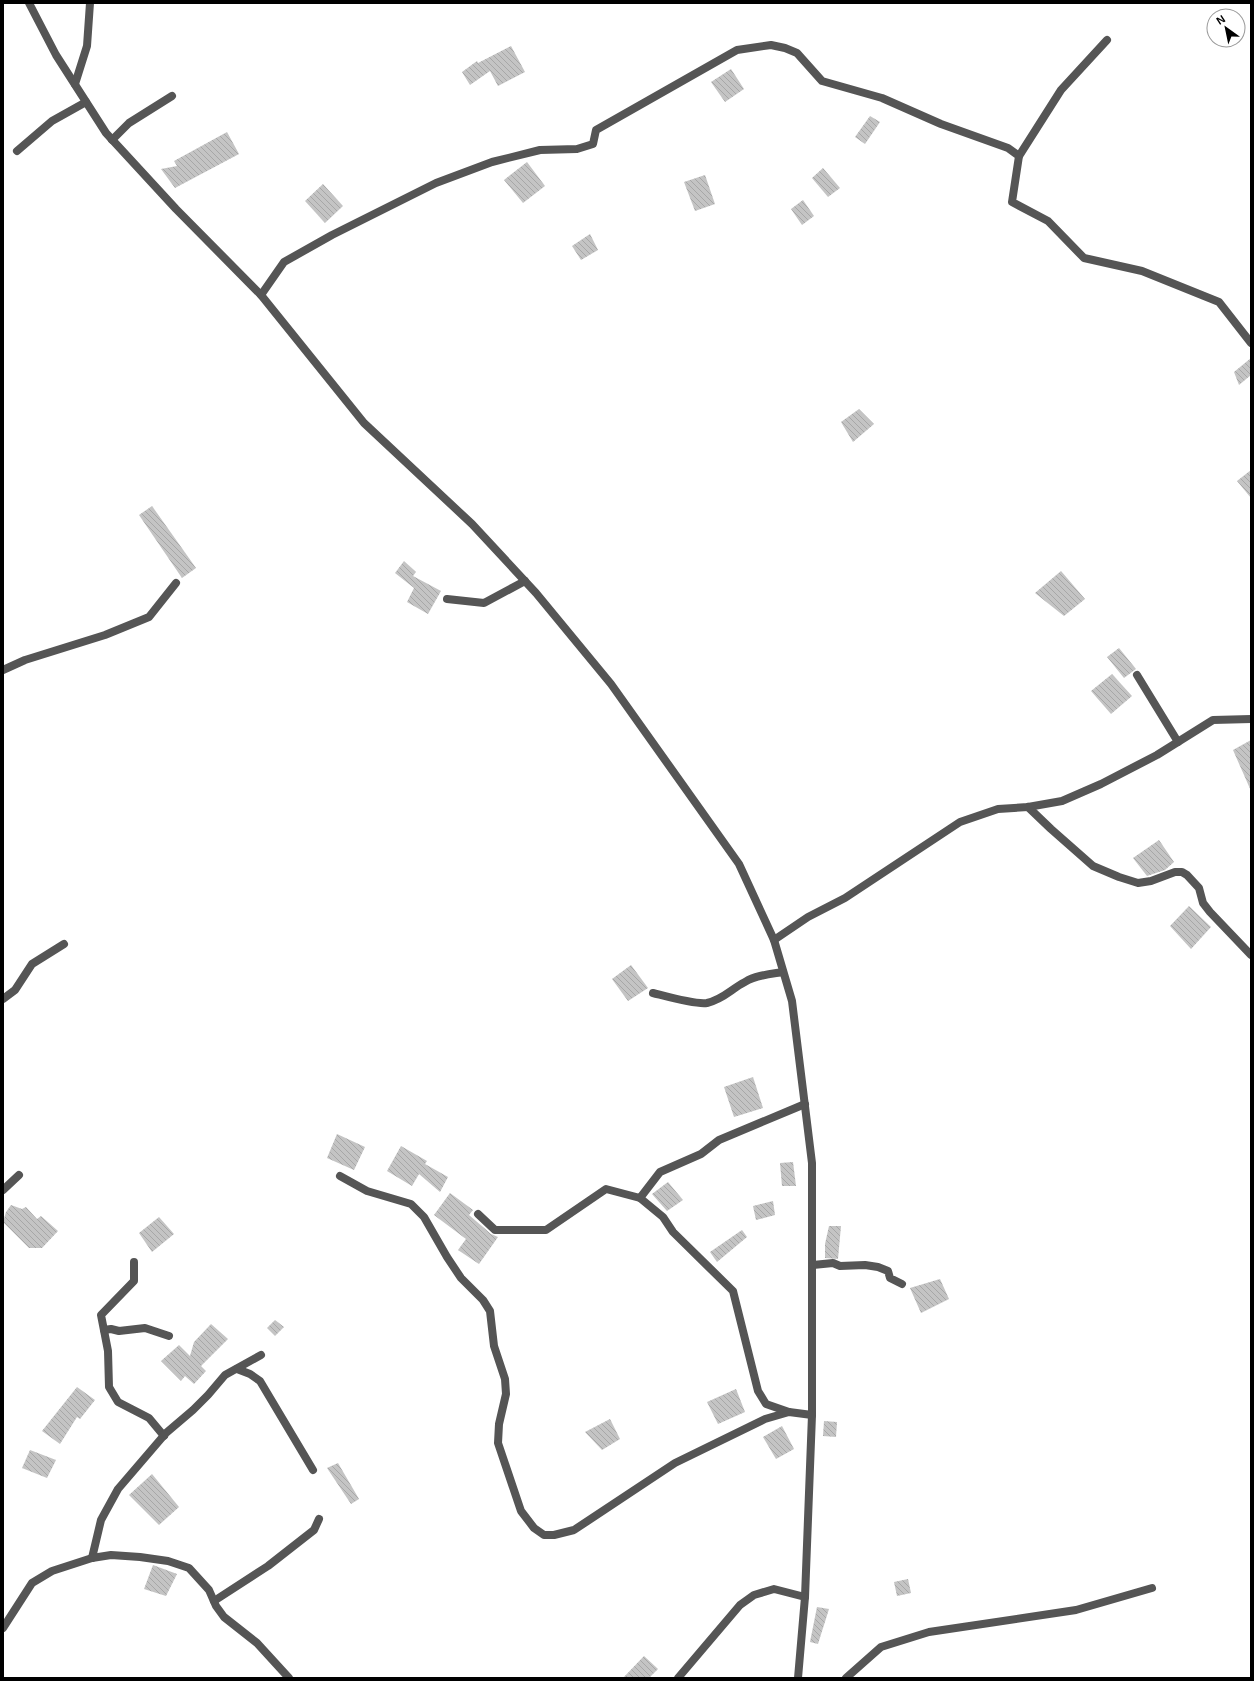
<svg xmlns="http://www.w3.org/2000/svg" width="1254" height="1681" viewBox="0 0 1254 1681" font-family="Arial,sans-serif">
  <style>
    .building { fill: url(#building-back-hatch) }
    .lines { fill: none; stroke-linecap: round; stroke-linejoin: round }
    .street { stroke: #555; stroke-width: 8 }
  </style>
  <defs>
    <pattern id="building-back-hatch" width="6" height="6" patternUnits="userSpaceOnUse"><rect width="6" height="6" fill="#c4c4c4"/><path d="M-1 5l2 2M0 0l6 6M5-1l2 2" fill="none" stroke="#a7a7a7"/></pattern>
  </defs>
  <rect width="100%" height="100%" fill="#fff"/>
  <g class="building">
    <path d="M 511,46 L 525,72 L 498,86 L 490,71 L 470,85 L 462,72 L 477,61 L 478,63 Z"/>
    <path d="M 731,69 L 744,89 L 725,102 L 711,82 Z"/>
    <path d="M 870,116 L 880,122 L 865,144 L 855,137 Z"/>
    <path d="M 227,132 L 239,154 L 175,188 L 161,169 L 177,166 L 174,161 Z"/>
    <path d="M 527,162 L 545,186 L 523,203 L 504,180 Z"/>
    <path d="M 823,168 L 840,188 L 828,197 L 812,178 Z"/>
    <path d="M 705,175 L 715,204 L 695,211 L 684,182 Z"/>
    <path d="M 323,184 L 343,206 L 325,223 L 305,201 Z"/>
    <path d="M 803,200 L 814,216 L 802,225 L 791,209 Z"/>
    <path d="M 590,234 L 598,250 L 581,260 L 572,246 Z"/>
    <path d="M 1251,358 L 1251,375 L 1239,385 L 1234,372 Z"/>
    <path d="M 859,409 L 874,424 L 853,442 L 841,422 Z"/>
    <path d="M 1251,470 L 1251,498 L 1237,481 Z"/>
    <path d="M 152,506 L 196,568 L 182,578 L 139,515 Z"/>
    <path d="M 404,561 L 416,572 L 413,576 L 441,591 L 428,614 L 407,602 L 414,588 L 395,573 Z"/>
    <path d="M 1061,571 L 1085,599 L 1064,616 L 1035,593 Z"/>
    <path d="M 1119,648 L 1136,669 L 1124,678 L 1107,657 Z"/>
    <path d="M 1112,674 L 1132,696 L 1111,714 L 1091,691 Z"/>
    <path d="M 1251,740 L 1251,791 L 1233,750 Z"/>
    <path d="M 1159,840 L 1174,862 L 1165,870 L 1147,876 L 1133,858 Z"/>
    <path d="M 1189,906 L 1211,927 L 1191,949 L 1170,926 Z"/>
    <path d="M 631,965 L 648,988 L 628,1001 L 612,979 Z"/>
    <path d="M 753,1077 L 763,1108 L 734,1117 L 724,1087 Z"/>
    <path d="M 337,1134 L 365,1147 L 354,1170 L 327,1158 Z"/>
    <path d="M 401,1146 L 427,1161 L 425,1164 L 448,1177 L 440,1192 L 419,1174 L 412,1186 L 387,1171 Z"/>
    <path d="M 793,1162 L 796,1186 L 782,1186 L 780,1163 Z"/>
    <path d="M 668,1182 L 683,1200 L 667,1211 L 652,1194 Z"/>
    <path d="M 450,1193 L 473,1210 L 469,1215 L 491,1234 L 498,1237 L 479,1264 L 458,1250 L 466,1239 L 434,1215 Z"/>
    <path d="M 773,1201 L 775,1215 L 756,1220 L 753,1206 Z"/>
    <path d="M 11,1205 L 22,1209 L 26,1207 L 37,1219 L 41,1216 L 58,1231 L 42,1248 L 29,1248 L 3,1222 L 6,1212 Z"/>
    <path d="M 159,1217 L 174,1234 L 152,1252 L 139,1233 Z"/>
    <path d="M 829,1226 L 841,1226 L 838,1259 L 825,1258 L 825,1244 Z"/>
    <path d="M 742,1230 L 747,1237 L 717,1262 L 710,1252 Z"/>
    <path d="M 940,1279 L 949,1299 L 921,1313 L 910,1288 Z"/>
    <path d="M 275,1320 L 284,1327 L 275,1336 L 267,1328 Z"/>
    <path d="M 211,1324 L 228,1339 L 201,1366 L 206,1371 L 194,1384 L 185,1376 L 181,1381 L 161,1361 L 179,1345 L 190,1356 L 194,1342 Z"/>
    <path d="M 77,1387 L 95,1400 L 80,1419 L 77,1417 L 60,1444 L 42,1431 Z"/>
    <path d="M 736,1389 L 745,1412 L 718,1424 L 707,1402 Z"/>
    <path d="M 610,1419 L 620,1439 L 602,1450 L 585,1432 Z"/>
    <path d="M 824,1421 L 837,1422 L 836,1437 L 823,1436 Z"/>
    <path d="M 782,1426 L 794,1449 L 776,1459 L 763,1437 Z"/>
    <path d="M 30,1450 L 56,1460 L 47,1478 L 22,1468 Z"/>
    <path d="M 338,1463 L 359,1499 L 351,1504 L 327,1468 Z"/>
    <path d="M 152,1474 L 179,1507 L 159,1525 L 129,1495 Z"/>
    <path d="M 153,1565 L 177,1574 L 166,1596 L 144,1589 Z"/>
    <path d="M 908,1579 L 911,1593 L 897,1596 L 894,1582 Z"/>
    <path d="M 817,1607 L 829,1609 L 818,1644 L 810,1642 Z"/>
    <path d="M 644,1656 L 658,1669 L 649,1678 L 623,1678 Z"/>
  </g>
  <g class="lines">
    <g class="street">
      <path d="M 29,3 L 56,55 L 106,133 L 176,209 L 261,295 L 364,423 L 472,524 L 536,593 L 611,684 L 739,864 L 774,940 L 792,1001 L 812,1163 L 812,1415 L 805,1597 L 798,1678"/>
      <path d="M 75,84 L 87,46 L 90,3"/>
      <path d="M 112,140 L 129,123 L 172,96"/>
      <path d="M 17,151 L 52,121 L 86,102"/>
      <path d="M 1019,156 L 1061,90 L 1107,40"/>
      <path d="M 261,295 L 284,262 L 332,235 L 436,183 L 492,162 L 540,150 L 577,149 L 593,144 L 596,130 L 737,50 L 771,45 L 785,48 L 797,53 L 822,81 L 882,98 L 941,124 L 1008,148 L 1019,156 L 1012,202 L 1048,221 L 1084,258 L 1142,271 L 1219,302 L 1251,343"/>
      <path d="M 447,599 L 484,603 L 525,581"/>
      <path d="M 3,670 L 25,660 L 105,635 L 149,617 L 176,583"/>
      <path d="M 1137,675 L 1178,742"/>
      <path d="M 1028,807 L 1051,829 L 1093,866 L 1119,877 L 1138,883 L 1151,881 L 1175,872 L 1182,872 L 1187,875 L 1199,888 L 1203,903 L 1210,912 L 1251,955"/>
      <path d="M 774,940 L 808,917 L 845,898 L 960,822 L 998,809 L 1028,807 L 1062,801 L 1101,784 L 1157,755 L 1213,720 L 1251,719"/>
      <path d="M 653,993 C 665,996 696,1005 707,1003 C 724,999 731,989 745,982 C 756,975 771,974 783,972"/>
      <path d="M 3,999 L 15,990 L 32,964 L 64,944"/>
      <path d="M 340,1176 L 367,1191 L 411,1204 L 424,1217 L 447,1257 L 461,1278 L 483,1300 L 490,1311 L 494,1346 L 505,1379 L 506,1394 L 499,1424 L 498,1443 L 521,1511 L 534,1528 L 544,1535 L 554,1535 L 574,1530 L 675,1463 L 765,1419 L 789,1412 L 812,1415"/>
      <path d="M 3,1190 L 19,1175"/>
      <path d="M 640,1198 L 663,1217 L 673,1232 L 733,1291 L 758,1391 L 766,1404 L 789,1412"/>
      <path d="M 478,1214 L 495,1230 L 546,1230 L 606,1189 L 640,1198 L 660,1172 L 701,1154 L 719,1140 L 805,1104"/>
      <path d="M 134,1262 L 134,1281 L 101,1315 L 108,1351 L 109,1387 L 118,1402 L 149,1418 L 164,1436"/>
      <path d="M 813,1265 L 833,1263 L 840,1266 L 865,1265 L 878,1267 L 888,1271 L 890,1278 L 902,1284"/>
      <path d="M 104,1330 L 111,1329 L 119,1331 L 145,1328 L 169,1336"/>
      <path d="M 237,1369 L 250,1374 L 260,1381 L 313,1470"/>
      <path d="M 92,1558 L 101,1520 L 118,1489 L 166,1433 L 193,1410 L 208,1395 L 225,1375 L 261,1355"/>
      <path d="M 214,1601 L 268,1566 L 314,1530 L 319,1519"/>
      <path d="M 3,1628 L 32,1583 L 52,1571 L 92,1558 L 111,1555 L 140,1557 L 168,1561 L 189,1568 L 209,1590 L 216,1606 L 224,1617 L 257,1643 L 289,1678"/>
      <path d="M 678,1678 L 740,1605 L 754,1595 L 774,1589 L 805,1597"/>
      <path d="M 846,1678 L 881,1647 L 929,1632 L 1076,1610 L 1152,1588"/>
    </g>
  </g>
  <rect width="1254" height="1681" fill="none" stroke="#000000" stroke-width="8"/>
  <g transform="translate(1226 28) rotate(327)"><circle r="19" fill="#ffffff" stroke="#999999"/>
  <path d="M0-3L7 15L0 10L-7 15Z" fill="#000000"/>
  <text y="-6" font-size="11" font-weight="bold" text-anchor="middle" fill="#000000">N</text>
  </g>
</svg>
